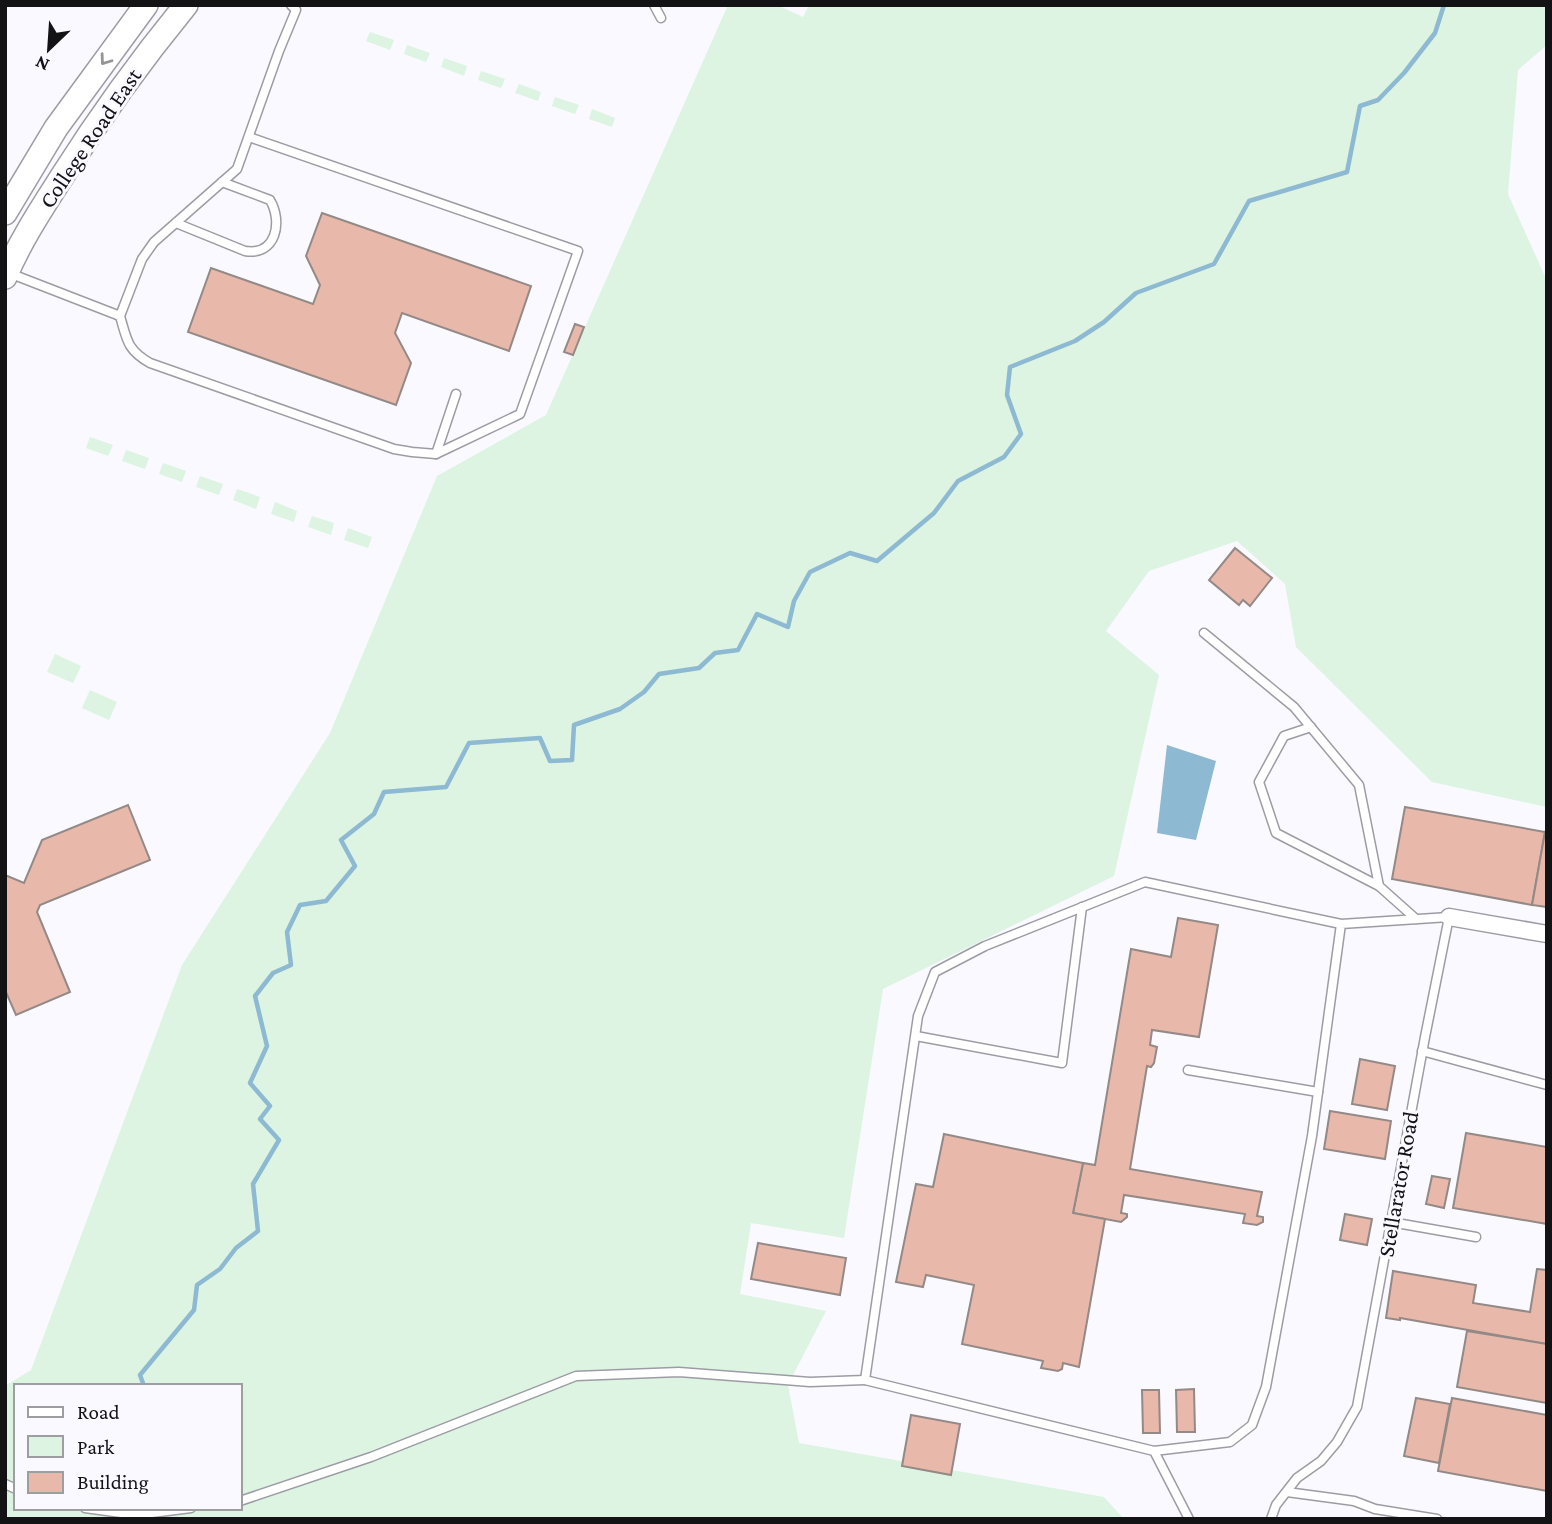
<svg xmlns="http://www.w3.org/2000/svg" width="1552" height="1524" viewBox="0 0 1552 1524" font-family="'Crimson Pro',serif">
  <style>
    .green { fill: #dcf4e1; fill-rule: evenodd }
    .water { fill: #8db9d2 }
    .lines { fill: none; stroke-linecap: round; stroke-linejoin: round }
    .stream { stroke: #8db9d2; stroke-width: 4.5 }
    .building { fill: #e8b8aa; stroke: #938986; stroke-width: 2 }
    .lane-casing { stroke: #9c9ca5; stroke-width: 11 }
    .street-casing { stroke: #9c9ca5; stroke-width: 19 }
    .secondary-casing { stroke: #9c9ca5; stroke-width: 26 }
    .lane { stroke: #fff; stroke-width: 8 }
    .street { stroke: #fff; stroke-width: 16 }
    .secondary { stroke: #fff; stroke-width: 23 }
    .oneway { stroke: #959596 }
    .labels { text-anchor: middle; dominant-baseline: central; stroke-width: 6; stroke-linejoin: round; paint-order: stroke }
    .street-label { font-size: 23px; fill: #131316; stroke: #f9f9ff }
  </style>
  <rect width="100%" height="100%" fill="#f9f9ff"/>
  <g class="green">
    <path d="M 728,5 L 777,5 L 803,17 L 809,5 L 1547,5 L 1547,45 L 1518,70 L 1508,194 L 1547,281 L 1547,807 L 1432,782 L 1296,647 L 1285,584 L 1237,541 L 1149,571 L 1106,631 L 1159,675 L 1114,876 L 883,989 L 844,1238 L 751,1223 L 740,1294 L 826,1311 L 788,1385 L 799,1443 L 1104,1497 L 1124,1519 L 5,1519 L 5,1386 L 31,1370 L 182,965 L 330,733 L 437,476 L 546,415 ZM 16,1386 L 240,1386 L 240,1508 L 16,1508 Z"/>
    <path d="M 370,32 L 394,40 L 390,50 L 366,41 Z"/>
    <path d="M 407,45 L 430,53 L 426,62 L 404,54 Z"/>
    <path d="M 444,58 L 467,66 L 464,76 L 441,67 Z"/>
    <path d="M 481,71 L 505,79 L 501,88 L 478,80 Z"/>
    <path d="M 519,84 L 541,92 L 538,101 L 515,93 Z"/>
    <path d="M 555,97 L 579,105 L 575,114 L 552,106 Z"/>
    <path d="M 592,109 L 615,118 L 612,127 L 589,119 Z"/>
    <path d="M 90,437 L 113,445 L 108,456 L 86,448 Z"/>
    <path d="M 126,450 L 149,458 L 145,469 L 122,461 Z"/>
    <path d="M 163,463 L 186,471 L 182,482 L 159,474 Z"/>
    <path d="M 200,476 L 223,484 L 219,495 L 196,487 Z"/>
    <path d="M 237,489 L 260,497 L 256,509 L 233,500 Z"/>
    <path d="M 275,502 L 297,511 L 294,522 L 271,514 Z"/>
    <path d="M 312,516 L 334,523 L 331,535 L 308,527 Z"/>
    <path d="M 348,528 L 372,537 L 368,548 L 344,540 Z"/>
    <path d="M 55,654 L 81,666 L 73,683 L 47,672 Z"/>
    <path d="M 90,690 L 117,702 L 109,720 L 82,708 Z"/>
  </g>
  <path class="water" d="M 1167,745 L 1216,761 L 1196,840 L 1157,833 Z"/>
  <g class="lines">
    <path class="stream" d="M 144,1386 L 140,1375 L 194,1310 L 197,1285 L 220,1269 L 236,1248 L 258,1231 L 253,1184 L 279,1140 L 260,1119 L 270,1106 L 250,1083 L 267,1046 L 255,996 L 273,973 L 291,965 L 287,932 L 300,905 L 326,901 L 355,866 L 341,840 L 374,814 L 384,792 L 446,787 L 469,743 L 540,738 L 550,761 L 572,760 L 574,725 L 620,709 L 644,692 L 659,674 L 699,668 L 715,653 L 738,650 L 757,614 L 788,627 L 794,601 L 810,572 L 850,553 L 877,561 L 934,513 L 958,481 L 1004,457 L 1021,434 L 1007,395 L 1010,367 L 1075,341 L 1104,322 L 1136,293 L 1214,264 L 1249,201 L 1347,172 L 1360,106 L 1378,100 L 1404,73 L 1435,33 L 1444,5"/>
  </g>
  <g class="building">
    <path d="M 322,213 L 531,286 L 509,351 L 402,313 L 395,333 L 411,363 L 396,405 L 188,332 L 211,268 L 313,304 L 320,285 L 306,256 Z"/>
    <path d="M 575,324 L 584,327 L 573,355 L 564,352 Z"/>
    <path d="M 1235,548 L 1272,578 L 1250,606 L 1243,600 L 1239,605 L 1209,580 Z"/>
    <path d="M 128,805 L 150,860 L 40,905 L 37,912 L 70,992 L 16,1015 L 5,990 L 5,875 L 24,883 L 42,840 Z"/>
    <path d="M 1405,807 L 1545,832 L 1532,905 L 1392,879 Z"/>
    <path d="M 1545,832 L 1547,833 L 1547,907 L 1532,905 Z"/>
    <path d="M 1178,918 L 1218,925 L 1199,1037 L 1152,1030 L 1150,1045 L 1157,1047 L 1154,1063 L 1151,1067 L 1147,1066 L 1130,1169 L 1262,1192 L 1257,1216 L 1263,1217 L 1263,1222 L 1257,1225 L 1243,1223 L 1245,1214 L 1124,1195 L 1121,1213 L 1127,1214 L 1127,1217 L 1121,1222 L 1073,1213 L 1083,1163 L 1095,1165 L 1131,949 L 1171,957 Z"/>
    <path d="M 1360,1059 L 1395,1066 L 1387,1110 L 1352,1104 Z"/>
    <path d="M 1330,1111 L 1391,1121 L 1385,1159 L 1324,1149 Z"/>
    <path d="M 1466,1133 L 1547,1147 L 1547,1224 L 1453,1208 Z"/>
    <path d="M 944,1134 L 1083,1163 L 1073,1213 L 1105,1219 L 1079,1367 L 1063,1363 L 1062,1369 L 1058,1371 L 1041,1368 L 1043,1361 L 962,1344 L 974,1285 L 926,1275 L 923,1287 L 896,1282 L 916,1184 L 933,1187 Z"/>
    <path d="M 1432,1176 L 1450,1179 L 1444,1208 L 1426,1204 Z"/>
    <path d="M 1345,1214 L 1372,1219 L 1367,1245 L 1340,1240 Z"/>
    <path d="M 758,1243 L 846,1258 L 840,1295 L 751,1279 Z"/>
    <path d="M 1537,1269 L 1547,1270 L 1547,1344 L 1400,1318 L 1400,1320 L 1386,1318 L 1393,1271 L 1476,1285 L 1473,1303 L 1530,1312 Z"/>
    <path d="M 1467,1331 L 1547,1344 L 1547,1403 L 1457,1387 Z"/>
    <path d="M 1194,1389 L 1195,1432 L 1177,1432 L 1176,1390 Z"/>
    <path d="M 1142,1390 L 1159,1390 L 1160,1433 L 1143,1433 Z"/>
    <path d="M 1416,1398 L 1450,1404 L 1439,1463 L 1404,1456 Z"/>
    <path d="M 1452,1398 L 1547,1415 L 1547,1491 L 1438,1471 Z"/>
    <path d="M 911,1415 L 960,1424 L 951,1475 L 902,1466 Z"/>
  </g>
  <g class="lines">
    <defs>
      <g id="lane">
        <path d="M 654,5 L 661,18"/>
        <path d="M 176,223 L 245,251 C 276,256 283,222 270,200 L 222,182"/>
        <path d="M 9,273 L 120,316 L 142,259 L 154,242 L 237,169 L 279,51 L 296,10 L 291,5"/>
        <path d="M 120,316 C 127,340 127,350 150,363 L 394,449 L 412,452 L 436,454 L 520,414 L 578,251 L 249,137"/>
        <path d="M 436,454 L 456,394"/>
        <path d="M 1204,633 L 1294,707 L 1359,785 L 1379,886 L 1416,919"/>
        <path d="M 1311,727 L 1284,736 L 1259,782 L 1276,833 L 1379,886"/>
        <path d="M 916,1036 L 1062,1063 L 1082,907"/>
        <path d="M 1422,1051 L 1547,1085"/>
        <path d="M 1188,1070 L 1318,1092"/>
        <path d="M 1391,1222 L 1476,1237"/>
        <path d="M 1154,1451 L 1189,1519"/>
        <path d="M 5,1484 L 16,1489"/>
        <path d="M 1287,1492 L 1354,1501 L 1375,1509 L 1437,1519"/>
        <path d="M 240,1501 L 371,1457 L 576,1376 L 679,1372 L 810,1382 L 865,1380"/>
        <path d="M 85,1508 L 136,1515 L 191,1508"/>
        <path d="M 1271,1519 L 1276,1505 L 1297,1478 L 1321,1461 L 1337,1442 L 1357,1407 L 1425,1037 L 1449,917 L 1341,924 L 1145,882 L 985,946 L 935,972 L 918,1016 L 865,1380 L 1154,1451 L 1230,1442 L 1252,1425 L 1266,1387 L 1312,1136 L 1341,924"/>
      </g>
      <path id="street" d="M 1449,917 L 1547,934"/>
      <g id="secondary">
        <path d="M 5,213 L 56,128 L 146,5"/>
        <path d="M 5,277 C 20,241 42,208 63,175 C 101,115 141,60 186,5"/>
      </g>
    </defs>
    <use href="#lane" class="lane-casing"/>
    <use href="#street" class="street-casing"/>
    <use href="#secondary" class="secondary-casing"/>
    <use href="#lane" class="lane"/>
    <use href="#street" class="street"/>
    <use href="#secondary" class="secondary"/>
  </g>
  <defs><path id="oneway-chevron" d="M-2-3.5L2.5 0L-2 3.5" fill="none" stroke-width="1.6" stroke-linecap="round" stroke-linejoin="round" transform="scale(1.75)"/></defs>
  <use class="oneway" href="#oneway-chevron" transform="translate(105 60) rotate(126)"/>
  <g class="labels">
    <g class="street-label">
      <text transform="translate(90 138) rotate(-56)">College Road East</text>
      <text transform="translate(1398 1184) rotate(-80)">Stellarator Road</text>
    </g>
  </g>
  <rect width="1552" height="1524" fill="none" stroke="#131316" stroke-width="14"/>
  <rect x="14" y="1384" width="228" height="126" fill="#f9f9ff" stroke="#9d9da2" stroke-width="2"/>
  <rect x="28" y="1407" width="35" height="10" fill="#ffffff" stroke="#9d9da2" stroke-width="2"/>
  <text x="77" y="1419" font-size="21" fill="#131316">Road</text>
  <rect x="28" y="1436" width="35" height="21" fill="#dcf4e1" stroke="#9d9da2" stroke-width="2"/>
  <text x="77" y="1454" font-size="21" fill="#131316">Park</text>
  <rect x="28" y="1472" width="35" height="21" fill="#e8b8aa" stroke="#9d9da2" stroke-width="2"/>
  <text x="77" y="1489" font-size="21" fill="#131316">Building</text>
  <g transform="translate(49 49) rotate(205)" stroke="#f9f9ff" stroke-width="5" paint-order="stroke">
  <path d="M0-5L12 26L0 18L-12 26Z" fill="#131316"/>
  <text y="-10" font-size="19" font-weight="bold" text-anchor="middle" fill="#131316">N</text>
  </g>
</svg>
